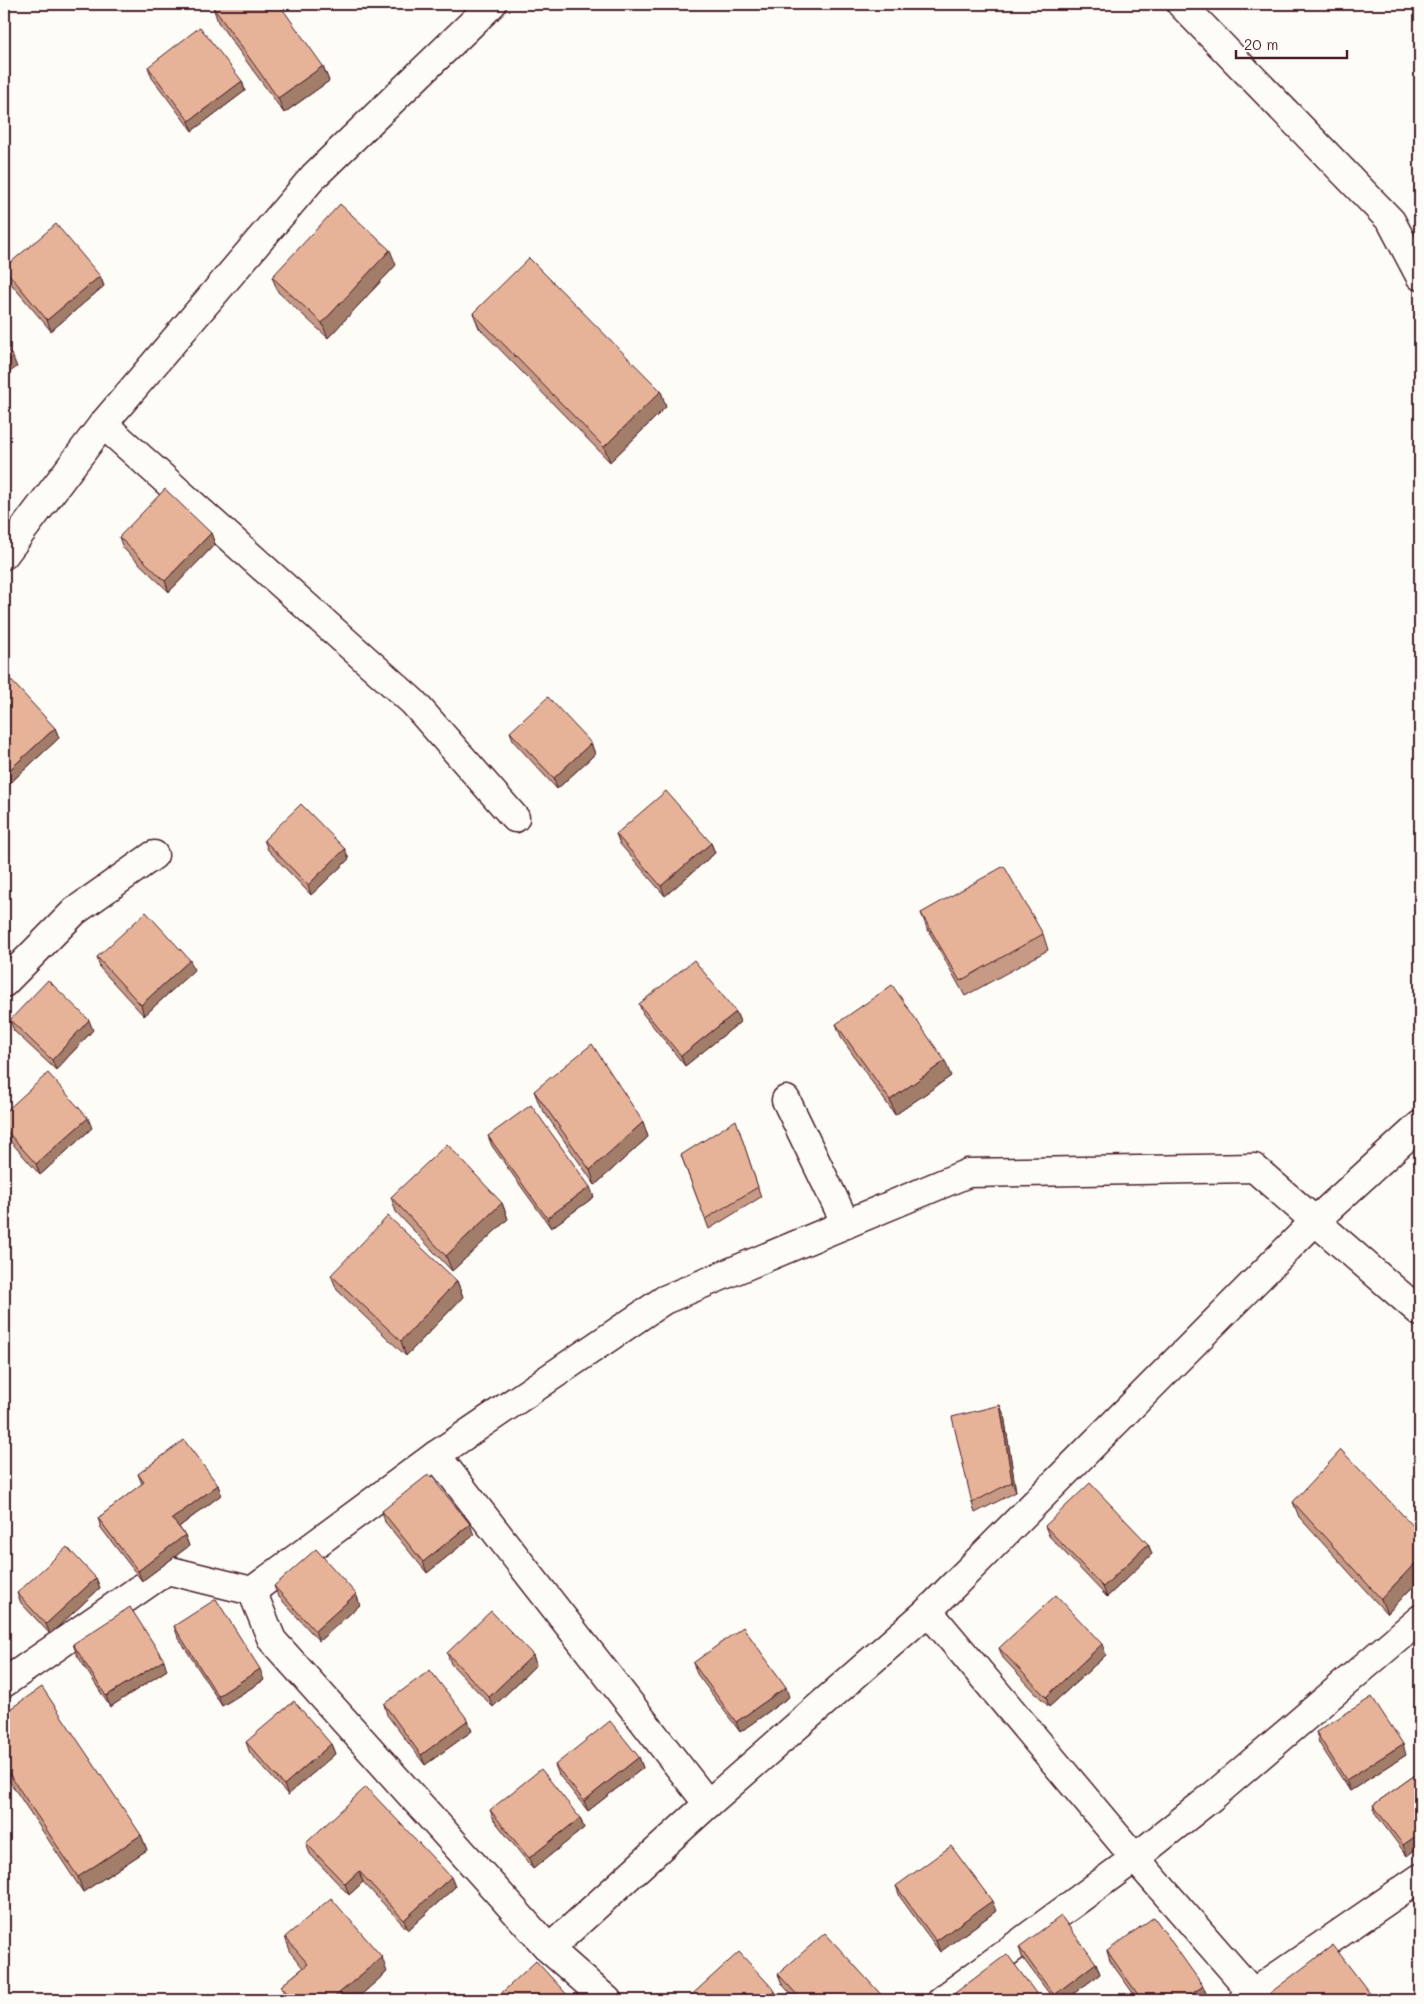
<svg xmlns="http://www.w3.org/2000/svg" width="1424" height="2004" viewBox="0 0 1424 2004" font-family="Mali,sans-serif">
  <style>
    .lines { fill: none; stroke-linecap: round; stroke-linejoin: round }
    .street-casing { stroke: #4a1f2b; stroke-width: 31 }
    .secondary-casing { stroke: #4a1f2b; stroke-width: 31 }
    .street { stroke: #fdfcf7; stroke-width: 28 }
    .secondary { stroke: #fdfcf7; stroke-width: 28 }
    .wall { fill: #c69a84; stroke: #4a1f2b }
    .shaded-wall { fill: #a17d6b; stroke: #4a1f2b }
    .building { fill: #e6b399; stroke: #4a1f2b }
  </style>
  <rect width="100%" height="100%" fill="#fdfcf7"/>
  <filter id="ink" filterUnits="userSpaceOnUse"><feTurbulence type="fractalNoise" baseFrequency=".02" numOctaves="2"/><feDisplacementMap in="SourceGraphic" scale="10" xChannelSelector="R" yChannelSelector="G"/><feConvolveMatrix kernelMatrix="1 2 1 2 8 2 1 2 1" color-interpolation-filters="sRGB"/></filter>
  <g filter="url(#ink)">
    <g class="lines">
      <defs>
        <g id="street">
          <path d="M 1181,4 L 1391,221 L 1420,276"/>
          <path d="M 103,424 L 413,702 L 515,818"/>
          <path d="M 4,983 L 75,911 L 154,855"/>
          <path d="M 786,1100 L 846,1224"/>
          <path d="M 436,1455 L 708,1804"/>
          <path d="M 252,1591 L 272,1640 L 549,1949 L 607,2000"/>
          <path d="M 928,1611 L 1135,1858 L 1259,2000"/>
          <path d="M 4,1683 L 167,1570 L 252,1591 L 436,1455 L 664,1300 L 968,1173 L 1254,1168 L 1420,1312"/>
          <path d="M 549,1949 L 708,1804 L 928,1611 L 1315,1221 L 1420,1125"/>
          <path d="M 942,2000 L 1135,1858 L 1213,1796 L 1420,1619"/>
          <path d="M 1243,2000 L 1420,1878"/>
        </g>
        <path id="secondary" d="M 4,555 L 103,424 L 314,176 L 492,4"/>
      </defs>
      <use href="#street" class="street-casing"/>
      <use href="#secondary" class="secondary-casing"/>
      <use href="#street" class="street"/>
      <use href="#secondary" class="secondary"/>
    </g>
    <g class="wall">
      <path d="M 213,7 L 323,66 L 329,81 L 284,113 L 218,22 Z"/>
      <path d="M 148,67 L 242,81 L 245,91 L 192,131 L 152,78 Z"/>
      <path d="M 396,265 L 328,338 L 278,292 L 272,277 Z"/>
      <path d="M 4,268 L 100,276 L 104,286 L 51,331 L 7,279 Z"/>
      <path d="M 473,313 L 666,407 L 610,462 L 479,328 Z"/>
      <path d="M 211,533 L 215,544 L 169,592 L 123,548 L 119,537 Z"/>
      <path d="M 4,679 L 55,728 L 59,738 L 9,784 L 4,778 Z"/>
      <path d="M 510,732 L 591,743 L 595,754 L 557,789 L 514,742 Z"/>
      <path d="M 616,834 L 711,843 L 715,853 L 665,896 L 620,844 Z"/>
      <path d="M 264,840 L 349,859 L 311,895 L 268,850 Z"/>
      <path d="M 921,913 L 1043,934 L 1048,950 L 965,996 L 927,928 Z"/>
      <path d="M 97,957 L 194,970 L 144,1016 L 100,968 Z"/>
      <path d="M 639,1004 L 736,1012 L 740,1022 L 685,1066 L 643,1014 Z"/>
      <path d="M 10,1020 L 93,1030 L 56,1070 L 14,1031 Z"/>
      <path d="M 836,1024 L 951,1076 L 895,1115 L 842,1039 Z"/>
      <path d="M 534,1091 L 643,1122 L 648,1137 L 595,1185 L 540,1106 Z"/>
      <path d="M 4,1113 L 92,1128 L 40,1175 L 4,1134 Z"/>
      <path d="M 739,1130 L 761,1197 L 709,1229 L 681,1155 Z"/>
      <path d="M 488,1136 L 594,1197 L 551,1228 L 492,1146 Z"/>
      <path d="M 391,1197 L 502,1203 L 508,1219 L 452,1271 L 396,1212 Z"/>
      <path d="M 331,1275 L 457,1281 L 463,1297 L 406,1356 L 337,1290 Z"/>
      <path d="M 1004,1415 L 1016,1492 L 975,1513 L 972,1503 Z"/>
      <path d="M 138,1474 L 218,1485 L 221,1495 L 179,1527 L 185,1535 L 189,1546 L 142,1581 L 101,1528 L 98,1518 L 142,1484 Z"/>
      <path d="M 1293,1502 L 1420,1533 L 1420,1579 L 1387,1614 L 1299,1517 Z"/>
      <path d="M 382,1511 L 474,1535 L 427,1573 L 385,1522 Z"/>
      <path d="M 1045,1526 L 1148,1544 L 1152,1554 L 1107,1597 L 1049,1536 Z"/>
      <path d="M 96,1578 L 100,1588 L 50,1634 L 21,1603 L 17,1593 Z"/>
      <path d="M 274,1586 L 356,1594 L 360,1605 L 319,1641 L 278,1596 Z"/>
      <path d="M 174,1626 L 264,1680 L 222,1706 L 178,1637 Z"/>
      <path d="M 73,1644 L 167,1670 L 110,1707 L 77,1655 Z"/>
      <path d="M 999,1648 L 1106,1655 L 1049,1707 L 1003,1658 Z"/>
      <path d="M 447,1653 L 533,1655 L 536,1665 L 493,1707 L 451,1664 Z"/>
      <path d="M 693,1663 L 789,1697 L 740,1732 L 697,1674 Z"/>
      <path d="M 384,1704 L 472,1731 L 425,1765 L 387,1715 Z"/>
      <path d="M 4,1713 L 141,1835 L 147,1850 L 83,1892 L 4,1773 Z"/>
      <path d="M 1316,1732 L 1406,1755 L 1350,1791 L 1319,1743 Z"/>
      <path d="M 246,1742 L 331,1744 L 335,1754 L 288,1795 L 250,1753 Z"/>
      <path d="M 639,1757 L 643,1768 L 588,1811 L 559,1775 L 555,1765 Z"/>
      <path d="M 1415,1775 L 1407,1856 L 1377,1816 L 1373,1805 Z"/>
      <path d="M 490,1810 L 580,1818 L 584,1828 L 533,1869 L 494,1820 Z"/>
      <path d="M 306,1843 L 451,1877 L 455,1887 L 408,1930 L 363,1882 L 349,1895 L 310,1854 Z"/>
      <path d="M 896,1886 L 996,1911 L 940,1952 L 900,1897 Z"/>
      <path d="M 285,1937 L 387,1972 L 355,2000 L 286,2000 L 281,1986 L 303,1968 L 291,1953 Z"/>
      <path d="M 1019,1947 L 1096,1963 L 1100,1974 L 1065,2000 L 1054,2000 L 1022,1957 Z"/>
      <path d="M 1107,1951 L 1203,1986 L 1207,1996 L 1202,2000 L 1138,2000 L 1110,1961 Z"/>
      <path d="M 778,1974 L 886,2000 L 796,2000 L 782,1984 Z"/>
      <path d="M 955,1993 L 1041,2000 L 958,2000 Z"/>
      <path d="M 1270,1993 L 1371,1995 L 1373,2000 L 1272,2000 Z"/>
    </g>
    <g class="shaded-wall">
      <path d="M 323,66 L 329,81 L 284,113 L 278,98 Z"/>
      <path d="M 242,81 L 245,91 L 192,131 L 189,121 Z"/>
      <path d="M 390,250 L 396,265 L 328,338 L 322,323 Z"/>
      <path d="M 100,276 L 104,286 L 51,331 L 47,320 Z"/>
      <path d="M 13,357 L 17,367 L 4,376 L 4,363 Z"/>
      <path d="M 661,391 L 666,407 L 610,462 L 604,447 Z"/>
      <path d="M 211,533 L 215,544 L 169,592 L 165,581 Z"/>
      <path d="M 55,728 L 59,738 L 9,784 L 6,773 Z"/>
      <path d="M 591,743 L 595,754 L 557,789 L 554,778 Z"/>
      <path d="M 711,843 L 715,853 L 665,896 L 661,886 Z"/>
      <path d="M 345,849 L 349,859 L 311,895 L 308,885 Z"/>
      <path d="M 190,960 L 194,970 L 144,1016 L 141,1005 Z"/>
      <path d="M 736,1012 L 740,1022 L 685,1066 L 681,1056 Z"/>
      <path d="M 89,1020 L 93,1030 L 56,1070 L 52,1060 Z"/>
      <path d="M 945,1061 L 951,1076 L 895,1115 L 890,1100 Z"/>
      <path d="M 88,1118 L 92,1128 L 40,1175 L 36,1164 Z"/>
      <path d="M 643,1122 L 648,1137 L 595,1185 L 590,1170 Z"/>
      <path d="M 590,1187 L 594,1197 L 551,1228 L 547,1218 Z"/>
      <path d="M 502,1203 L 508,1219 L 452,1271 L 446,1256 Z"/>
      <path d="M 457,1281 L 463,1297 L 406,1356 L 401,1341 Z"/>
      <path d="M 1000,1405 L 1004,1415 L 1016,1492 L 1012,1482 Z"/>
      <path d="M 218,1485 L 221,1495 L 176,1529 L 172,1519 Z"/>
      <path d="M 470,1524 L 474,1535 L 427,1573 L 423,1562 Z"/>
      <path d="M 185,1535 L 189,1546 L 142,1581 L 138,1571 Z"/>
      <path d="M 1148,1544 L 1152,1554 L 1107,1597 L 1103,1587 Z"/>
      <path d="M 1420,1558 L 1420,1579 L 1387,1614 L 1381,1599 Z"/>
      <path d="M 96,1578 L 100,1588 L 50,1634 L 46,1624 Z"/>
      <path d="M 356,1594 L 360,1605 L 319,1641 L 315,1631 Z"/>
      <path d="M 1102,1644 L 1106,1655 L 1049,1707 L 1046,1697 Z"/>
      <path d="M 533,1655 L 536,1665 L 493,1707 L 489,1697 Z"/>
      <path d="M 164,1660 L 167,1670 L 110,1707 L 106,1696 Z"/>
      <path d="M 260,1669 L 264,1680 L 222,1706 L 218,1696 Z"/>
      <path d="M 786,1687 L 789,1697 L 740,1732 L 736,1722 Z"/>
      <path d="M 468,1720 L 472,1731 L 425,1765 L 421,1755 Z"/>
      <path d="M 331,1744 L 335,1754 L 288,1795 L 284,1785 Z"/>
      <path d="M 1403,1744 L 1406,1755 L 1350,1791 L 1346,1780 Z"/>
      <path d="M 639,1757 L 643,1768 L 588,1811 L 584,1801 Z"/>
      <path d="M 580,1818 L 584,1828 L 533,1869 L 529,1858 Z"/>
      <path d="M 1420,1833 L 1420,1846 L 1407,1856 L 1403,1845 Z"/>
      <path d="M 141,1835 L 147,1850 L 83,1892 L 78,1877 Z"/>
      <path d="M 359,1871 L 363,1882 L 349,1895 L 345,1884 Z"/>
      <path d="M 451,1877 L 455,1887 L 408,1930 L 404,1920 Z"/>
      <path d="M 992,1901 L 996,1911 L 940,1952 L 936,1941 Z"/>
      <path d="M 382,1957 L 387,1972 L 355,2000 L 331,2000 Z"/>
      <path d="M 1096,1963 L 1100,1974 L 1065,2000 L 1056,2000 L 1054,1995 Z"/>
      <path d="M 1203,1986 L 1207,1996 L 1202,2000 L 1183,2000 Z"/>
      <path d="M 775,1991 L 778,2000 L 765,2000 Z"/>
      <path d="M 1371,1995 L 1373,2000 L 1364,2000 Z"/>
    </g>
    <g class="building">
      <path d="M 217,4 L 279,4 L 323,66 L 278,98 L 213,7 Z"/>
      <path d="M 200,27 L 242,81 L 189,121 L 148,67 Z"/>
      <path d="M 340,204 L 390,250 L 322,323 L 272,277 Z"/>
      <path d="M 56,224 L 100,276 L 47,320 L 4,268 Z"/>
      <path d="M 529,258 L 661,391 L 604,447 L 473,313 Z"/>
      <path d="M 4,344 L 13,357 L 4,363 Z"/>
      <path d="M 165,489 L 211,533 L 165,581 L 119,537 Z"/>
      <path d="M 7,676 L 55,728 L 6,773 L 4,771 L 4,679 Z"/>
      <path d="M 548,697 L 591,743 L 554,778 L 510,732 Z"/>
      <path d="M 666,791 L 711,843 L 661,886 L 616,834 Z"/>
      <path d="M 301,804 L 345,849 L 308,885 L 264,840 Z"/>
      <path d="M 1004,866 L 1043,934 L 960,981 L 921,913 Z"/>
      <path d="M 146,912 L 190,960 L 141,1005 L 97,957 Z"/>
      <path d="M 694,960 L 736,1012 L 681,1056 L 639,1004 Z"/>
      <path d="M 48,980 L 89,1020 L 52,1060 L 10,1020 Z"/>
      <path d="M 892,985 L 945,1061 L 890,1100 L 836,1024 Z"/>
      <path d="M 592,1044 L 643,1122 L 590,1170 L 534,1091 Z"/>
      <path d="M 48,1073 L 88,1118 L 36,1164 L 4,1128 L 4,1113 Z"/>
      <path d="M 531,1105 L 590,1187 L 547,1218 L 488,1136 Z"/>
      <path d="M 736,1120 L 758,1187 L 705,1219 L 681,1155 Z"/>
      <path d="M 447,1144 L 502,1203 L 446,1256 L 391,1197 Z"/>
      <path d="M 388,1216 L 457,1281 L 401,1341 L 331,1275 Z"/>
      <path d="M 1000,1405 L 1012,1482 L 972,1503 L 952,1417 Z"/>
      <path d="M 184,1440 L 218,1485 L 172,1519 L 185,1535 L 138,1571 L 98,1518 L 144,1482 L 138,1474 Z"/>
      <path d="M 1341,1450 L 1420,1533 L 1420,1558 L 1381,1599 L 1293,1502 Z"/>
      <path d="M 429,1474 L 470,1524 L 423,1562 L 382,1511 Z"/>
      <path d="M 1090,1483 L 1148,1544 L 1103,1587 L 1045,1526 Z"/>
      <path d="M 67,1547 L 96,1578 L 46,1624 L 17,1593 Z"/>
      <path d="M 316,1549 L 356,1594 L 315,1631 L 274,1586 Z"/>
      <path d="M 1056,1595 L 1102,1644 L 1046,1697 L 999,1648 Z"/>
      <path d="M 216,1599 L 260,1669 L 218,1696 L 174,1626 Z"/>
      <path d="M 130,1607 L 164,1660 L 106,1696 L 73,1644 Z"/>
      <path d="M 491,1611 L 533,1655 L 489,1697 L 447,1653 Z"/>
      <path d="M 743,1627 L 786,1687 L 736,1722 L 693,1663 Z"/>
      <path d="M 430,1670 L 468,1720 L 421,1755 L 384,1704 Z"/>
      <path d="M 42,1687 L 141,1835 L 78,1877 L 4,1766 L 4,1713 Z"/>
      <path d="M 1372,1697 L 1403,1744 L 1346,1780 L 1316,1732 Z"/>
      <path d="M 294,1701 L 331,1744 L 284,1785 L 246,1742 Z"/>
      <path d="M 610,1721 L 639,1757 L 584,1801 L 555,1765 Z"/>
      <path d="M 541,1769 L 580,1818 L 529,1858 L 490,1810 Z"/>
      <path d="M 1415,1775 L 1420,1782 L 1420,1833 L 1403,1845 L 1373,1805 Z"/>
      <path d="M 366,1787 L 451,1877 L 404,1920 L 359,1871 L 345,1884 L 306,1843 Z"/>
      <path d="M 951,1846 L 992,1901 L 936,1941 L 896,1886 Z"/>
      <path d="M 331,1898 L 382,1957 L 331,2000 L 293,2000 L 281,1986 L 308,1964 L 285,1937 Z"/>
      <path d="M 1061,1916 L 1096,1963 L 1054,1995 L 1019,1947 Z"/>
      <path d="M 1154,1917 L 1203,1986 L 1183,2000 L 1142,2000 L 1107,1951 Z"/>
      <path d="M 825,1933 L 886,2000 L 802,2000 L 778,1974 Z"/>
      <path d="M 1333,1945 L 1371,1995 L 1364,2000 L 1275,2000 L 1270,1993 Z"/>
      <path d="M 739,1952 L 775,1991 L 765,2000 L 686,2000 Z"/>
      <path d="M 1007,1954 L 1041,2000 L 961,2000 L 955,1993 Z"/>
      <path d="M 536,1961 L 572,2000 L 494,2000 Z"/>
    </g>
  </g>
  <rect width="1424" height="2004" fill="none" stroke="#fdfcf7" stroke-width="20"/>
  <rect x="10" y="10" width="1404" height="1984" fill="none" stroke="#4a1f2b" stroke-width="2" filter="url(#ink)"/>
  <path d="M1236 50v8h111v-8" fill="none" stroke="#4a1f2b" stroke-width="2.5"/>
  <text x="1244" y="50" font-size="15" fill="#4a1f2b" stroke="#fdfcf7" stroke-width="4" paint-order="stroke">20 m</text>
</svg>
